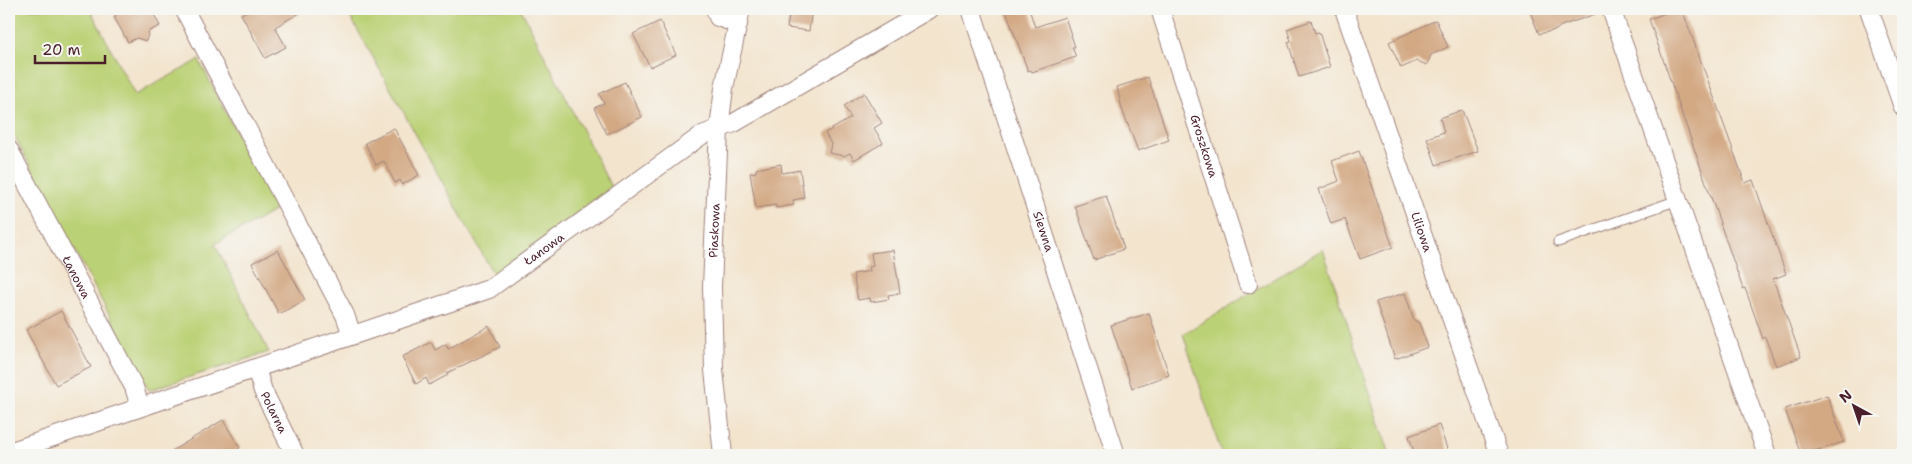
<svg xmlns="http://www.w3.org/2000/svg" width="1912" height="464" viewBox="0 0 1912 464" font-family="'Shantell Sans',sans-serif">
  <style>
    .green { fill: #bbd176; stroke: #827850 }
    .building { fill: #d3a984 }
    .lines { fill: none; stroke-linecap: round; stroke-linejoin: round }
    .service-casing { stroke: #9e827c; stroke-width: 11 }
    .minor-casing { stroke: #9e827c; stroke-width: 20 }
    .service { stroke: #fff; stroke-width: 9 }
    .minor { stroke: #fff; stroke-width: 18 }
    .labels { text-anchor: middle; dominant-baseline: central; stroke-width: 4; stroke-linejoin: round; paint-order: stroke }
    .street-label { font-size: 12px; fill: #4a1f2b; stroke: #f6f6f2 }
  </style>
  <rect width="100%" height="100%" fill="#f6f6f2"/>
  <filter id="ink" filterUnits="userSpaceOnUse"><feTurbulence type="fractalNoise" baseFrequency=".02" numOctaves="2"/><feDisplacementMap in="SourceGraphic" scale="10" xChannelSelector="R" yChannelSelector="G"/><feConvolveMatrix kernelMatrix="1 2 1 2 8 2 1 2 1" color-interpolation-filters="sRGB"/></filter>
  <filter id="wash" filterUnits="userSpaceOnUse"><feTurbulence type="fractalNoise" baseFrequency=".0096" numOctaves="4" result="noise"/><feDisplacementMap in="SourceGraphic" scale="20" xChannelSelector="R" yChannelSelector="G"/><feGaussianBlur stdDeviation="1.12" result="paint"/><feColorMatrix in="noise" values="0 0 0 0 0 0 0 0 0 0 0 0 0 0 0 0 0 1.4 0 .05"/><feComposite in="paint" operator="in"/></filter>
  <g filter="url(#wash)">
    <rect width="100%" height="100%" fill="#f3e4cd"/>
    <g class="green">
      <path d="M 9,9 L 90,9 L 135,95 L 199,60 L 276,210 L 215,244 L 269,352 L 149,390 L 9,126 Z"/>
      <path d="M 346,9 L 521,9 L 612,189 L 494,275 Z"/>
      <path d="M 1323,249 L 1390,455 L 1222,455 L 1183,334 Z"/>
    </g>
    <g id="blocks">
      <g class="building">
        <path d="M 112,9 L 151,9 L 160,26 L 149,31 L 146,41 L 137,38 L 128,42 L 114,17 L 116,16 Z"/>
        <path d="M 251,9 L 307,9 L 275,27 L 286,47 L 265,58 L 241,14 Z"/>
        <path d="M 790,9 L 812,9 L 809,31 L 787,28 Z"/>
        <path d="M 1005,9 L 1029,9 L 1035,27 L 1065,17 L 1075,47 L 1072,47 L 1076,57 L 1032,72 L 1031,70 L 1028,71 Z"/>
        <path d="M 1529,9 L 1601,9 L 1601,12 L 1561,26 L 1556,30 L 1539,34 Z"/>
        <path d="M 1677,9 L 1682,9 L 1745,183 L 1753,180 L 1786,274 L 1773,279 L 1801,357 L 1776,366 L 1765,337 L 1763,339 L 1745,288 L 1743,289 L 1649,19 Z"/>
        <path d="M 1436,20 L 1448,47 L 1431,55 L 1427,65 L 1417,61 L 1401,68 L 1389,42 Z"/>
        <path d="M 660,21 L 676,55 L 650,67 L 633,34 Z"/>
        <path d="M 1311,21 L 1315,33 L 1319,32 L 1330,67 L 1299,77 L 1288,42 L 1291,41 L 1287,29 Z"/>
        <path d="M 1148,77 L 1169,140 L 1138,151 L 1122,109 L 1117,87 Z"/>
        <path d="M 625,82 L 642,117 L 607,134 L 594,108 L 604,103 L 599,94 Z"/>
        <path d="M 864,93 L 882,123 L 874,128 L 883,143 L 854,160 L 850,153 L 844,156 L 829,153 L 831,144 L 825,133 L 851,118 L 844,106 Z"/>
        <path d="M 1462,110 L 1478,151 L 1436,165 L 1427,138 L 1444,132 L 1440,118 Z"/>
        <path d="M 394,128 L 419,175 L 402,185 L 400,180 L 395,183 L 384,161 L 376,165 L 365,143 Z"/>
        <path d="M 1359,151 L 1393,247 L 1360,259 L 1345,219 L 1331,224 L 1319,189 L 1339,181 L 1332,161 Z"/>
        <path d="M 781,164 L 782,173 L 800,170 L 804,198 L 793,200 L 794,205 L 776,208 L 776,205 L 756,208 L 750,173 L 756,172 L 756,169 Z"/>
        <path d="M 1106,196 L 1124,249 L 1094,260 L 1075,206 Z"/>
        <path d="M 278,250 L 305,300 L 279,314 L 252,263 Z"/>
        <path d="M 893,250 L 900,293 L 888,295 L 889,299 L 871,302 L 870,298 L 858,300 L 853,274 L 870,271 L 869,267 L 873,266 L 871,253 Z"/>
        <path d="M 1405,293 L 1414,320 L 1419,323 L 1428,347 L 1395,359 L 1376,302 Z"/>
        <path d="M 61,311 L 91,367 L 56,385 L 26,330 Z"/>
        <path d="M 1149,313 L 1169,375 L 1132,388 L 1111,325 Z"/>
        <path d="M 489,326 L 500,347 L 447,373 L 448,375 L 429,385 L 426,378 L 416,384 L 402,357 L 431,342 L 435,350 L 446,344 L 448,349 Z"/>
        <path d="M 1827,395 L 1844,442 L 1801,455 L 1785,409 Z"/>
        <path d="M 223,420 L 240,448 L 228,455 L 165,455 Z"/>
        <path d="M 1439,425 L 1449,455 L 1415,455 L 1409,436 Z"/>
      </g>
    </g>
  </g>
  <g filter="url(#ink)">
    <use href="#blocks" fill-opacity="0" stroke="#9e827c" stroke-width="1"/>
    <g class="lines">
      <defs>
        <path id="service" d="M 1558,242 L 1678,200"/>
        <g id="minor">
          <path d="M 184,9 L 345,315 L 352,335"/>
          <path d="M 715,9 L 718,17 L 738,24"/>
          <path id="s1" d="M 971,9 L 1116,455"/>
          <path id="s2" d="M 1160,9 L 1248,284"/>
          <path id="s3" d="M 1344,9 L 1499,455"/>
          <path d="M 1611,9 L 1767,455"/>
          <path d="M 1869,9 L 1903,107"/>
          <path id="s4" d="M 9,150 L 134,387 L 140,407"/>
          <path id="s5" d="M 256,368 L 263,391 L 295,455"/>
          <path id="s6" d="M 9,452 L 489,289 L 702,135 L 734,123 L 929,9"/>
          <path id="s7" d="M 723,455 L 714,370 L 712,287 L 719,129 L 724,88 L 741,9"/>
        </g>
      </defs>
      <use href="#service" class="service-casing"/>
      <use href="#minor" class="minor-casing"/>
      <use href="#service" class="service"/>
      <use href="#minor" class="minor"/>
    </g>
  </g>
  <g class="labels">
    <g class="street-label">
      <text stroke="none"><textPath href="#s2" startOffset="144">Groszkowa</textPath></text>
      <text stroke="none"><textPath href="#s7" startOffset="225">Piaskowa</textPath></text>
      <text stroke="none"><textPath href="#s1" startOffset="234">Siewna</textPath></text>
      <text stroke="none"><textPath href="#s3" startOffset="236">Liliowa</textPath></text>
      <text stroke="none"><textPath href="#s6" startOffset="575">Łanowa</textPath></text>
      <text stroke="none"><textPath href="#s4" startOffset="144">Łanowa</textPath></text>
      <text stroke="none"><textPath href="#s5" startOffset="48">Polarna</textPath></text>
    </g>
  </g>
  <rect width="1912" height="464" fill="none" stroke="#f6f6f2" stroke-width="30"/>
  <g transform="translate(1854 406) rotate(320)" stroke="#f6f6f2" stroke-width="4" paint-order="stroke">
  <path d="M0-4L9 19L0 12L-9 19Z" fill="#4a1f2b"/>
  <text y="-8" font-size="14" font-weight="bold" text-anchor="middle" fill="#4a1f2b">N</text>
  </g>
  <path d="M35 55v8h70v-8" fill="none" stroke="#4a1f2b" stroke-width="2.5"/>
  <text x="42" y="55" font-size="15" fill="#4a1f2b" stroke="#f6f6f2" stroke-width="4" paint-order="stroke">20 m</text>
</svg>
